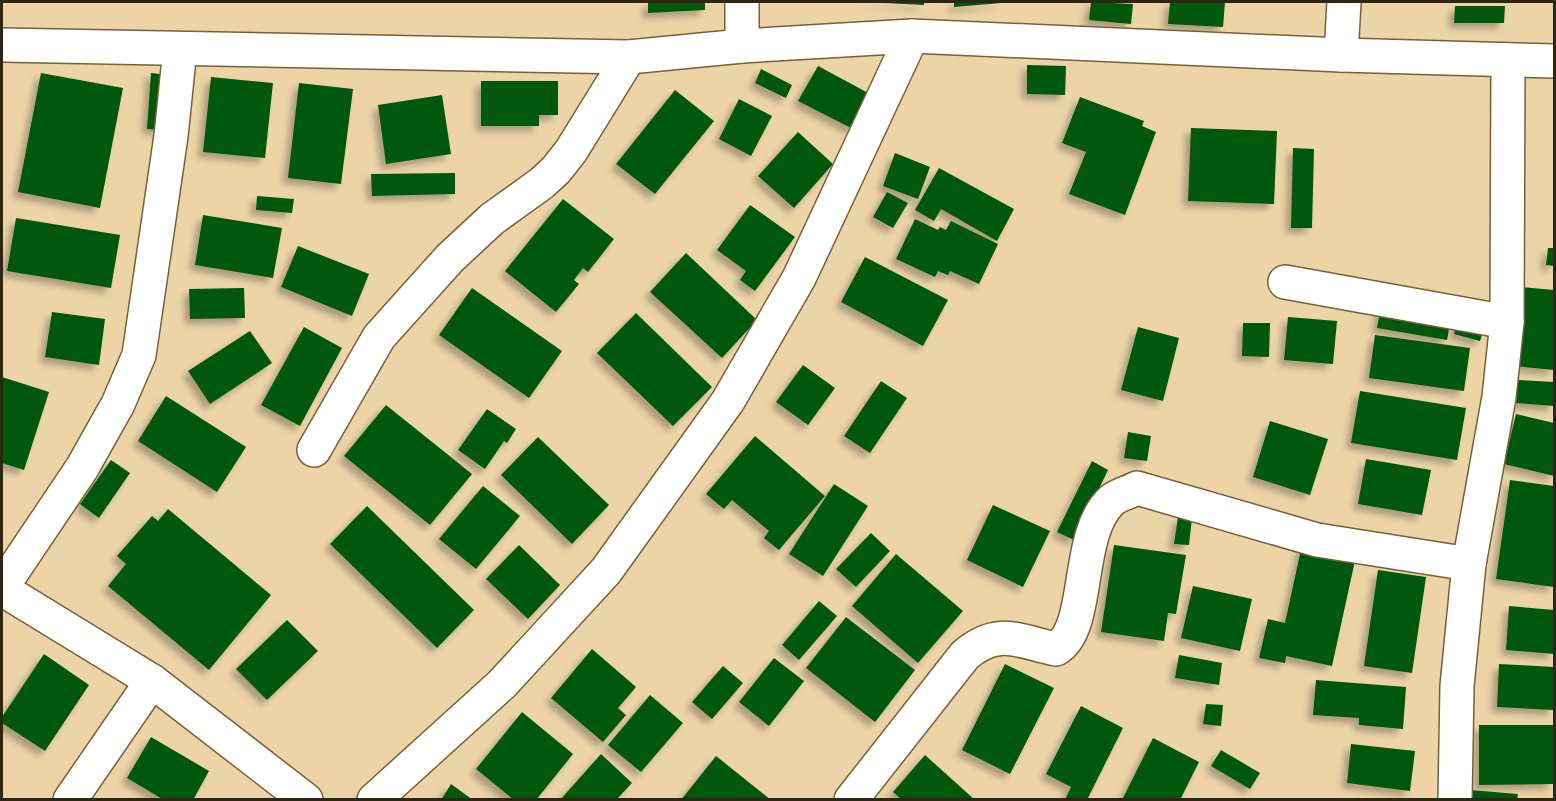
<svg xmlns="http://www.w3.org/2000/svg" width="1556" height="801" viewBox="0 0 1556 801" font-family="Figtree,sans-serif">
  <style>
    .building { fill: #035807; filter: url(#shadow) }
    .lines { fill: none; stroke-linecap: round; stroke-linejoin: round }
    .minor-casing { stroke: #766137; stroke-width: 36 }
    .minor { stroke: #fff; stroke-width: 33 }
  </style>
  <defs>
    <filter id="shadow"><feDropShadow dx="-5.5" dy="5.5" stdDeviation="3" flood-color="#0004"/></filter>
  </defs>
  <rect width="100%" height="100%" fill="#ecd4a7"/>
  <g class="building">
    <path d="M 648,2 L 705,2 L 705,10 L 648,13 Z"/>
    <path d="M 865,2 L 924,2 L 924,5 Z"/>
    <path d="M 954,2 L 1001,2 L 1001,3 L 954,7 Z"/>
    <path d="M 1091,2 L 1133,4 L 1131,24 L 1089,20 Z"/>
    <path d="M 1170,2 L 1225,2 L 1223,27 L 1168,24 Z"/>
    <path d="M 1455,6 L 1505,6 L 1504,23 L 1454,23 Z"/>
    <path d="M 1027,65 L 1066,66 L 1065,95 L 1027,94 Z"/>
    <path d="M 818,66 L 872,95 L 853,129 L 798,101 Z"/>
    <path d="M 761,69 L 792,85 L 786,98 L 755,83 Z"/>
    <path d="M 41,73 L 123,88 L 100,208 L 18,192 Z"/>
    <path d="M 151,73 L 167,75 L 162,130 L 147,129 Z"/>
    <path d="M 211,77 L 273,83 L 265,158 L 203,152 Z"/>
    <path d="M 481,81 L 558,81 L 558,115 L 539,115 L 539,126 L 481,126 Z"/>
    <path d="M 299,83 L 353,89 L 341,184 L 288,178 Z"/>
    <path d="M 675,90 L 714,121 L 655,194 L 616,164 Z"/>
    <path d="M 442,95 L 451,154 L 386,164 L 378,105 Z"/>
    <path d="M 1080,97 L 1144,121 L 1142,126 L 1156,132 L 1125,215 L 1069,194 L 1086,152 L 1062,143 Z"/>
    <path d="M 739,99 L 772,116 L 751,156 L 719,139 Z"/>
    <path d="M 1191,128 L 1277,131 L 1274,204 L 1188,201 Z"/>
    <path d="M 798,132 L 833,164 L 794,208 L 758,176 Z"/>
    <path d="M 1293,148 L 1314,149 L 1312,228 L 1291,228 Z"/>
    <path d="M 895,153 L 930,167 L 918,199 L 883,186 Z"/>
    <path d="M 939,168 L 1014,209 L 997,241 L 941,209 L 934,221 L 915,210 Z"/>
    <path d="M 455,173 L 455,194 L 372,196 L 371,174 Z"/>
    <path d="M 887,192 L 908,203 L 893,228 L 873,217 Z"/>
    <path d="M 257,196 L 294,199 L 292,213 L 256,210 Z"/>
    <path d="M 563,199 L 614,239 L 588,272 L 583,268 L 574,280 L 579,284 L 556,312 L 505,271 Z"/>
    <path d="M 750,205 L 795,237 L 755,291 L 740,280 L 746,271 L 717,250 Z"/>
    <path d="M 203,215 L 282,228 L 273,278 L 195,265 Z"/>
    <path d="M 16,218 L 120,235 L 111,288 L 7,271 Z"/>
    <path d="M 915,219 L 938,230 L 940,227 L 946,230 L 951,221 L 998,244 L 979,284 L 950,271 L 948,275 L 938,271 L 935,277 L 896,259 Z"/>
    <path d="M 298,246 L 369,274 L 352,316 L 281,287 Z"/>
    <path d="M 1548,248 L 1554,248 L 1554,266 L 1546,265 Z"/>
    <path d="M 686,253 L 757,320 L 722,358 L 650,292 Z"/>
    <path d="M 865,257 L 948,300 L 923,346 L 841,302 Z"/>
    <path d="M 1521,287 L 1554,290 L 1554,370 L 1514,366 Z"/>
    <path d="M 244,288 L 245,318 L 190,319 L 189,289 Z"/>
    <path d="M 472,288 L 562,351 L 529,398 L 439,335 Z"/>
    <path d="M 1381,306 L 1451,319 L 1447,340 L 1377,328 Z"/>
    <path d="M 52,312 L 105,319 L 99,365 L 45,357 Z"/>
    <path d="M 636,313 L 712,387 L 673,426 L 597,353 Z"/>
    <path d="M 1288,317 L 1337,321 L 1333,364 L 1284,360 Z"/>
    <path d="M 1458,319 L 1485,325 L 1480,341 L 1454,334 Z"/>
    <path d="M 1243,323 L 1270,323 L 1269,357 L 1242,356 Z"/>
    <path d="M 304,327 L 342,348 L 300,426 L 261,405 Z"/>
    <path d="M 1138,327 L 1179,338 L 1163,401 L 1121,390 Z"/>
    <path d="M 250,331 L 272,363 L 210,404 L 188,371 Z"/>
    <path d="M 1375,335 L 1470,348 L 1464,391 L 1369,378 Z"/>
    <path d="M 803,365 L 835,388 L 808,425 L 776,402 Z"/>
    <path d="M 2,377 L 49,392 L 24,470 L 2,463 Z"/>
    <path d="M 1518,380 L 1554,382 L 1554,406 L 1516,403 Z"/>
    <path d="M 881,381 L 907,398 L 870,453 L 844,436 Z"/>
    <path d="M 1360,391 L 1466,408 L 1457,460 L 1351,443 Z"/>
    <path d="M 166,396 L 246,447 L 217,492 L 138,441 Z"/>
    <path d="M 386,405 L 472,474 L 430,525 L 344,456 Z"/>
    <path d="M 487,409 L 516,429 L 507,443 L 504,441 L 485,469 L 458,450 Z"/>
    <path d="M 1516,414 L 1554,423 L 1554,476 L 1504,464 Z"/>
    <path d="M 1270,421 L 1328,439 L 1310,495 L 1253,477 Z"/>
    <path d="M 1128,432 L 1151,436 L 1147,461 L 1124,458 Z"/>
    <path d="M 755,436 L 825,496 L 779,550 L 764,538 L 769,531 L 732,500 L 724,509 L 706,494 Z"/>
    <path d="M 538,437 L 609,505 L 572,544 L 501,475 Z"/>
    <path d="M 1366,459 L 1431,470 L 1422,515 L 1358,504 Z"/>
    <path d="M 111,460 L 130,473 L 99,518 L 80,504 Z"/>
    <path d="M 1092,461 L 1108,470 L 1074,540 L 1057,532 Z"/>
    <path d="M 1510,480 L 1554,486 L 1554,587 L 1496,579 Z"/>
    <path d="M 834,484 L 868,506 L 823,576 L 789,554 Z"/>
    <path d="M 483,486 L 520,516 L 476,569 L 439,539 Z"/>
    <path d="M 993,505 L 1050,531 L 1023,587 L 967,560 Z"/>
    <path d="M 367,506 L 474,610 L 437,648 L 330,544 Z"/>
    <path d="M 168,509 L 271,595 L 209,670 L 108,586 L 126,564 L 117,556 L 152,516 L 158,521 Z"/>
    <path d="M 1178,517 L 1192,518 L 1189,545 L 1174,544 Z"/>
    <path d="M 871,533 L 890,551 L 856,587 L 836,569 Z"/>
    <path d="M 519,545 L 560,585 L 528,619 L 486,579 Z"/>
    <path d="M 1114,545 L 1186,555 L 1176,614 L 1168,613 L 1164,641 L 1101,632 Z"/>
    <path d="M 1302,545 L 1356,556 L 1332,666 L 1286,656 L 1285,663 L 1259,658 L 1268,619 L 1285,623 Z"/>
    <path d="M 896,554 L 963,611 L 918,663 L 852,606 Z"/>
    <path d="M 1378,570 L 1426,577 L 1412,673 L 1364,666 Z"/>
    <path d="M 1193,586 L 1252,599 L 1240,651 L 1181,638 Z"/>
    <path d="M 819,601 L 837,616 L 799,660 L 782,645 Z"/>
    <path d="M 1509,606 L 1554,610 L 1554,654 L 1506,650 Z"/>
    <path d="M 846,617 L 915,670 L 875,722 L 806,668 Z"/>
    <path d="M 287,620 L 318,651 L 267,700 L 236,669 Z"/>
    <path d="M 592,649 L 636,687 L 618,708 L 626,715 L 603,742 L 551,698 Z"/>
    <path d="M 44,654 L 89,685 L 45,751 L 2,723 L 2,717 Z"/>
    <path d="M 1179,655 L 1222,663 L 1219,685 L 1175,678 Z"/>
    <path d="M 774,658 L 804,681 L 769,726 L 739,702 Z"/>
    <path d="M 1005,664 L 1054,688 L 1010,774 L 962,750 Z"/>
    <path d="M 1499,664 L 1554,667 L 1554,710 L 1497,707 Z"/>
    <path d="M 723,666 L 743,683 L 712,719 L 692,702 Z"/>
    <path d="M 1316,680 L 1406,687 L 1403,729 L 1359,725 L 1359,718 L 1313,715 Z"/>
    <path d="M 650,695 L 683,723 L 641,772 L 608,745 Z"/>
    <path d="M 1206,704 L 1223,705 L 1221,726 L 1203,724 Z"/>
    <path d="M 1081,706 L 1123,728 L 1087,800 L 1065,800 L 1071,787 L 1046,774 Z"/>
    <path d="M 522,712 L 573,754 L 536,800 L 514,800 L 476,769 Z"/>
    <path d="M 1479,725 L 1553,725 L 1553,784 L 1479,785 Z"/>
    <path d="M 151,737 L 209,771 L 193,800 L 164,800 L 127,778 Z"/>
    <path d="M 1153,738 L 1199,762 L 1180,800 L 1122,800 Z"/>
    <path d="M 1351,744 L 1415,751 L 1410,791 L 1347,783 Z"/>
    <path d="M 1221,750 L 1260,773 L 1250,789 L 1211,766 Z"/>
    <path d="M 601,754 L 632,783 L 616,800 L 560,800 Z"/>
    <path d="M 925,755 L 975,800 L 902,800 L 893,792 Z"/>
    <path d="M 716,756 L 771,800 L 681,800 Z"/>
    <path d="M 451,784 L 473,800 L 441,800 Z"/>
    <path d="M 1470,790 L 1518,794 L 1517,800 L 1470,800 Z"/>
  </g>
  <g class="lines">
    <defs>
      <g id="minor">
        <path d="M 742,2 L 742,46"/>
        <path d="M 2,45 L 629,57 L 742,46 L 912,36 L 1341,55 L 1554,61"/>
        <path d="M 1341,55 L 1344,2"/>
        <path d="M 1285,282 L 1507,322"/>
        <path d="M 314,450 L 379,337 L 450,258 L 492,219 L 542,183 L 556,170 L 571,151 L 629,57"/>
        <path d="M 2,587 L 82,468 L 118,404 L 139,355 L 171,136 L 180,49"/>
        <path d="M 2,589 L 152,681 L 306,800"/>
        <path d="M 70,800 L 152,681"/>
        <path d="M 374,800 L 502,684 L 606,571 L 728,401 L 799,278 L 912,36"/>
        <path d="M 851,800 L 965,655 C 998,627 1018,641 1056,649 C 1092,628 1074,534 1112,500 C 1118,495 1130,492 1137,488 L 1317,540 L 1469,564"/>
        <path d="M 1455,800 L 1457,686 L 1469,564 L 1499,397 L 1507,322 L 1508,60"/>
      </g>
    </defs>
    <use href="#minor" class="minor-casing"/>
    <use href="#minor" class="minor"/>
  </g>
  <rect width="1556" height="801" fill="none" stroke="#2e2513" stroke-width="6"/>
</svg>
